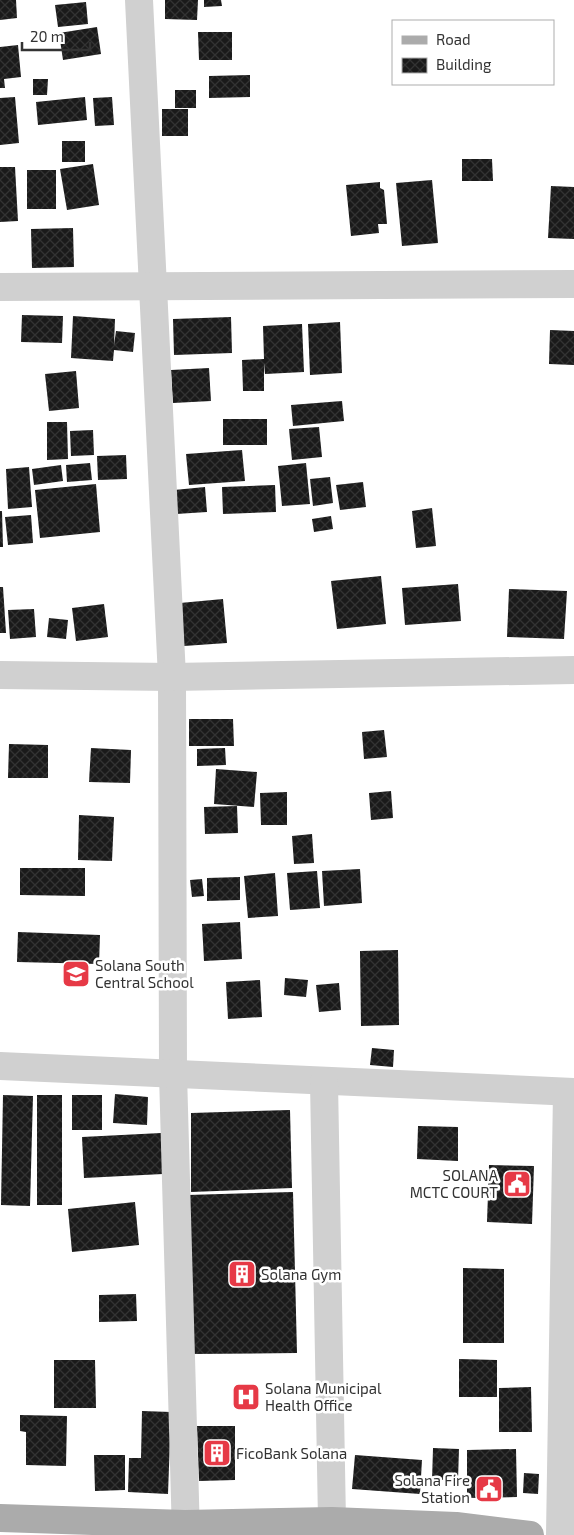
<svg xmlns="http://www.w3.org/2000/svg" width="574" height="1535" viewBox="0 0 574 1535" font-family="'Exo 2',sans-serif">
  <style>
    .building { fill: url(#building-cross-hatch) }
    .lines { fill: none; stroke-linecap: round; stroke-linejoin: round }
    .minor { stroke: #d0d0d0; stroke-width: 28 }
    .major { stroke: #ababab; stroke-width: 28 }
    .labels { text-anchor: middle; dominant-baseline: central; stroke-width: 5; stroke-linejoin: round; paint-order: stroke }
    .poi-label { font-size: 15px; fill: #333; stroke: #fff; text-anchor: start }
  </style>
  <defs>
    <pattern id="building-cross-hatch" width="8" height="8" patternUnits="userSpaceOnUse" patternTransform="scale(1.25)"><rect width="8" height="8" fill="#1a1a1a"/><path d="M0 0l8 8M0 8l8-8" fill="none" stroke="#333"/></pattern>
  </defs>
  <rect width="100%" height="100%" fill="#fff"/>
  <g class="building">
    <path d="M 0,0 L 16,0 L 17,18 L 0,20 Z"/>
    <path d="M 165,0 L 198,0 L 197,20 L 165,19 Z"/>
    <path d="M 204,0 L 221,0 L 222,6 L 204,7 Z"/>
    <path d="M 86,2 L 88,24 L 58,27 L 55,5 Z"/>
    <path d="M 97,27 L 101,54 L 63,60 L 59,33 Z"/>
    <path d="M 198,32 L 232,32 L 232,60 L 199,60 Z"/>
    <path d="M 18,45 L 21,77 L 4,79 L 5,88 L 0,88 L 0,47 Z"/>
    <path d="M 250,75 L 250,97 L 209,98 L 209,76 Z"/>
    <path d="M 33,79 L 48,79 L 47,95 L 33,95 Z"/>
    <rect x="175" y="90" width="21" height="18"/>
    <path d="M 15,97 L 19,143 L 0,145 L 0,98 Z"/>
    <path d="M 85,97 L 87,120 L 38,125 L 36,102 Z"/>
    <path d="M 112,97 L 114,125 L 95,126 L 93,98 Z"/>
    <rect x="162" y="109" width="26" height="27"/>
    <rect x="62" y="141" width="23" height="21"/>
    <path d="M 462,159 L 492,159 L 493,181 L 462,181 Z"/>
    <path d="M 93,164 L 99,205 L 67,210 L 60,169 Z"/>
    <path d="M 0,167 L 15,167 L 18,221 L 0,222 Z"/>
    <rect x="27" y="170" width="29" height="39"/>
    <path d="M 432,180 L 438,243 L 402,246 L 396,183 Z"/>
    <path d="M 380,182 L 380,188 L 384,190 L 387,224 L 378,224 L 379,233 L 351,236 L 346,185 Z"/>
    <path d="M 551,186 L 574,187 L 574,239 L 548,238 Z"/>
    <path d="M 73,228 L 74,267 L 32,268 L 31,229 Z"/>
    <path d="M 22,315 L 63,316 L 62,343 L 21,342 Z"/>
    <path d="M 73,316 L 115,319 L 114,345 L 116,331 L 135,333 L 133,352 L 114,350 L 113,361 L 71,358 Z"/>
    <path d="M 231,317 L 232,353 L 174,355 L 173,319 Z"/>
    <path d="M 340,322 L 342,373 L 310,375 L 308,324 Z"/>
    <path d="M 302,324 L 304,372 L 265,374 L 264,363 L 264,391 L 243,391 L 242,360 L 264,359 L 263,326 Z"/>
    <path d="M 550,330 L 574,331 L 574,365 L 549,364 Z"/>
    <path d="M 209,368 L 211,401 L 173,403 L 171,370 Z"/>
    <path d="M 76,371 L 79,408 L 49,411 L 45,374 Z"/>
    <path d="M 342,401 L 344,421 L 293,426 L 291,405 Z"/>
    <rect x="223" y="419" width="44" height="26"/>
    <path d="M 47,422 L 67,422 L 68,459 L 47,460 Z"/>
    <path d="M 319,427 L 322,457 L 292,460 L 289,429 Z"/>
    <path d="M 93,430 L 94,455 L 71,456 L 70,431 Z"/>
    <path d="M 242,450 L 245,481 L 189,485 L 186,454 Z"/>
    <path d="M 126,455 L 127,479 L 98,480 L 97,456 Z"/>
    <path d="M 90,463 L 92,480 L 67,482 L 66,465 Z"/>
    <path d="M 306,463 L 310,504 L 282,506 L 278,466 Z"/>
    <path d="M 61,465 L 63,481 L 34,485 L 32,469 Z"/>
    <path d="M 29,467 L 32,507 L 8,509 L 6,469 Z"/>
    <path d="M 330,477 L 333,503 L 313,506 L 310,479 Z"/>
    <path d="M 363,482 L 366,507 L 340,510 L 336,485 Z"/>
    <path d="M 96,484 L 100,532 L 40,538 L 35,490 Z"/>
    <path d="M 275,485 L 276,512 L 223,514 L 222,487 Z"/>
    <path d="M 205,487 L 207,512 L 176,514 L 174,490 Z"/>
    <path d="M 432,508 L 436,546 L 416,548 L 412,511 Z"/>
    <path d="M 0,511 L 2,511 L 3,547 L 0,547 Z"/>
    <path d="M 31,515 L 33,543 L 8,545 L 5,517 Z"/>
    <path d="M 331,516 L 333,529 L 314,532 L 312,519 Z"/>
    <path d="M 381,576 L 386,624 L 337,629 L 331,581 Z"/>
    <path d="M 458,584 L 461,621 L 405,625 L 402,588 Z"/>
    <path d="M 0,587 L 3,587 L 6,633 L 0,633 Z"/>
    <path d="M 509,589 L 567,591 L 564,639 L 507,637 Z"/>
    <path d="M 223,599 L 227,643 L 184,646 L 180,603 Z"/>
    <path d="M 104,604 L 108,637 L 76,641 L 72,608 Z"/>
    <path d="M 34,609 L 36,637 L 10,639 L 8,610 Z"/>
    <path d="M 49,618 L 68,620 L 66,639 L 47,637 Z"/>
    <path d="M 189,719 L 233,719 L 234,746 L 189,746 Z"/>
    <path d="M 384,730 L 387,757 L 364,759 L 362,732 Z"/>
    <path d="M 9,744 L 48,745 L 48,778 L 8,778 Z"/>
    <path d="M 91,748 L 131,750 L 130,783 L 89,782 Z"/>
    <path d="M 225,748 L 226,765 L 197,766 L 197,749 Z"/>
    <path d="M 216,769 L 257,772 L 254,807 L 214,804 Z"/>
    <path d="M 391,791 L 393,818 L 371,820 L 369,793 Z"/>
    <path d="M 287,792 L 287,825 L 261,825 L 260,793 Z"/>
    <path d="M 237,806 L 238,833 L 205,834 L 204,807 Z"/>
    <path d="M 79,815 L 114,817 L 112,861 L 78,860 Z"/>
    <path d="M 312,834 L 314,863 L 294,864 L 292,836 Z"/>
    <path d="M 20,868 L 85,868 L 85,896 L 20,895 Z"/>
    <path d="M 360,869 L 362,903 L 324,906 L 322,871 Z"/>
    <path d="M 317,871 L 320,908 L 290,910 L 287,873 Z"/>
    <path d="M 275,873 L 278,916 L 248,918 L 244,876 Z"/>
    <path d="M 240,877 L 240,900 L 207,901 L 207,878 Z"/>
    <path d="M 202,879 L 204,896 L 192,897 L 190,880 Z"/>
    <path d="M 240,922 L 242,959 L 204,961 L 202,924 Z"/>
    <path d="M 18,932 L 100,935 L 99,964 L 17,962 Z"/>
    <path d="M 398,950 L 399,1025 L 361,1026 L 360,951 Z"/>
    <path d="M 285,978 L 308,980 L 306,997 L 284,995 Z"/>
    <path d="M 260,980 L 262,1017 L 228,1019 L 226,982 Z"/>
    <path d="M 339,983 L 341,1010 L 319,1012 L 316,985 Z"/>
    <path d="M 372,1048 L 394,1050 L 393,1067 L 370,1065 Z"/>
    <path d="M 115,1094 L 148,1097 L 147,1125 L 113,1123 Z"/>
    <path d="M 3,1095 L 33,1096 L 30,1206 L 1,1205 Z"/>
    <rect x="37" y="1095" width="25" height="110"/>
    <rect x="72" y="1095" width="30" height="35"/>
    <path d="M 290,1110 L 292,1188 L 191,1192 L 191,1113 Z"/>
    <path d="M 418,1126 L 458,1127 L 458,1161 L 417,1159 Z"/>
    <path d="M 161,1133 L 163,1174 L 84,1178 L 82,1137 Z"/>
    <path d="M 489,1165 L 534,1166 L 532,1224 L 487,1222 Z"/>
    <path d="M 293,1192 L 297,1353 L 189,1354 L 187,1195 Z"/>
    <path d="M 135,1202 L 139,1245 L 72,1252 L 68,1209 Z"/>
    <path d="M 463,1268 L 504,1269 L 504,1343 L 463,1343 Z"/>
    <path d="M 136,1294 L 137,1321 L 99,1322 L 99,1295 Z"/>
    <path d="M 459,1359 L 497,1360 L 497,1397 L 459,1397 Z"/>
    <path d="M 54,1360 L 95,1360 L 96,1408 L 54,1408 Z"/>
    <path d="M 531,1387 L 532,1432 L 499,1432 L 499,1388 Z"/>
    <path d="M 142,1411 L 171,1412 L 168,1494 L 128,1492 L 129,1458 L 141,1458 Z"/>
    <path d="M 20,1415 L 67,1416 L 66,1466 L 26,1465 L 26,1432 L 20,1431 Z"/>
    <path d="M 197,1426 L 235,1426 L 235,1480 L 199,1481 Z"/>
    <path d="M 433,1448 L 459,1449 L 458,1480 L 432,1480 Z"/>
    <path d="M 516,1449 L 517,1497 L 467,1498 L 467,1450 Z"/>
    <path d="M 94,1455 L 125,1455 L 125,1490 L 95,1491 Z"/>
    <path d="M 355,1455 L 422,1460 L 420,1494 L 352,1489 Z"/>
    <path d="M 524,1473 L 539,1474 L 538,1494 L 523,1493 Z"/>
  </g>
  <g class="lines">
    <g class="minor">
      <path d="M 139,0 L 172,677 L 173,1074 L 186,1535"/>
      <path d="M 0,287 L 574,284"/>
      <path d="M 0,675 L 172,677 L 574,670"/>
      <path d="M 0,1066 L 574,1092"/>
      <path d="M 324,1082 L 332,1521"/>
      <path d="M 560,1535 L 567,1092"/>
    </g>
    <path class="major" d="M 0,1518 L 185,1524 L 332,1521 L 456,1526 L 530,1535"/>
  </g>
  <defs>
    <symbol id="school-square" viewBox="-11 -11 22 22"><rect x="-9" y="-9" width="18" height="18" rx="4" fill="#e63946" stroke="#fff"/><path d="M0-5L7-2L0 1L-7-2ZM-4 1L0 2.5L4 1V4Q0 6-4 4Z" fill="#fff"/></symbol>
    <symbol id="civic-square" viewBox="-11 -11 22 22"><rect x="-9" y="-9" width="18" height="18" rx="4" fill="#e63946" stroke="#fff"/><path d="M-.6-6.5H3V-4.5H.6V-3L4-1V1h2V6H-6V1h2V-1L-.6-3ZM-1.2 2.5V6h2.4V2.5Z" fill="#fff"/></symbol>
    <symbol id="building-square" viewBox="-11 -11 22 22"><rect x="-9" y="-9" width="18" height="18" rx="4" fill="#e63946" stroke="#fff"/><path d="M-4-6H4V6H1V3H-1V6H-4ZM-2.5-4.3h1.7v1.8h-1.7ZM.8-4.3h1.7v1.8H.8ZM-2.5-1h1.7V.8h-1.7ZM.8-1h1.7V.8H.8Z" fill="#fff"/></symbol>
    <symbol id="hospital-square" viewBox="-11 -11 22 22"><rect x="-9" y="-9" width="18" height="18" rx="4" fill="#e63946" stroke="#fff"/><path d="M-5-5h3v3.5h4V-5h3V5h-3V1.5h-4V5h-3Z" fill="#fff"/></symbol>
  </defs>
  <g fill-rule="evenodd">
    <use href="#school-square" x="60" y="958" width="32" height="32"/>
    <use href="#civic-square" x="501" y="1168" width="32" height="32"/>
    <use href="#building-square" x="226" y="1258" width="32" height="32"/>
    <use href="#hospital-square" x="230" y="1381" width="32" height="32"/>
    <use href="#building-square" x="201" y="1437" width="32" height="32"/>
    <use href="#civic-square" x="473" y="1473" width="32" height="32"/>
  </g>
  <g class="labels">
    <g class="poi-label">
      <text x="95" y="965">Solana South<tspan x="95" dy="17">Central School</tspan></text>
      <text x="498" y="1175" text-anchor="end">SOLANA<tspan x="498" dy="17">MCTC COURT</tspan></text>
      <text x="261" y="1274">Solana Gym</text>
      <text x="265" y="1388">Solana Municipal<tspan x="265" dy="17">Health Office</tspan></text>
      <text x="236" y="1453">FicoBank Solana</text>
      <text x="470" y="1480" text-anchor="end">Solana Fire<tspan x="470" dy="17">Station</tspan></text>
    </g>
  </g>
  <rect x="392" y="20" width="162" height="65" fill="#ffffff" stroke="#adadad"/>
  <rect x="402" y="36" width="25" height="8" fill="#ababab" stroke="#adadad"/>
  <text x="436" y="45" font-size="15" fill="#333333">Road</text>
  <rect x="402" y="58" width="25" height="15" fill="url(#building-cross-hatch)" stroke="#adadad"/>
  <text x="436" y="70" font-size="15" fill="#333333">Building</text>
  <path d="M22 42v8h68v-8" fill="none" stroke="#333333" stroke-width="2.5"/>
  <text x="30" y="42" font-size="15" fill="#333333" stroke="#ffffff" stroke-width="4" paint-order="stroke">20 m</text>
</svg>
